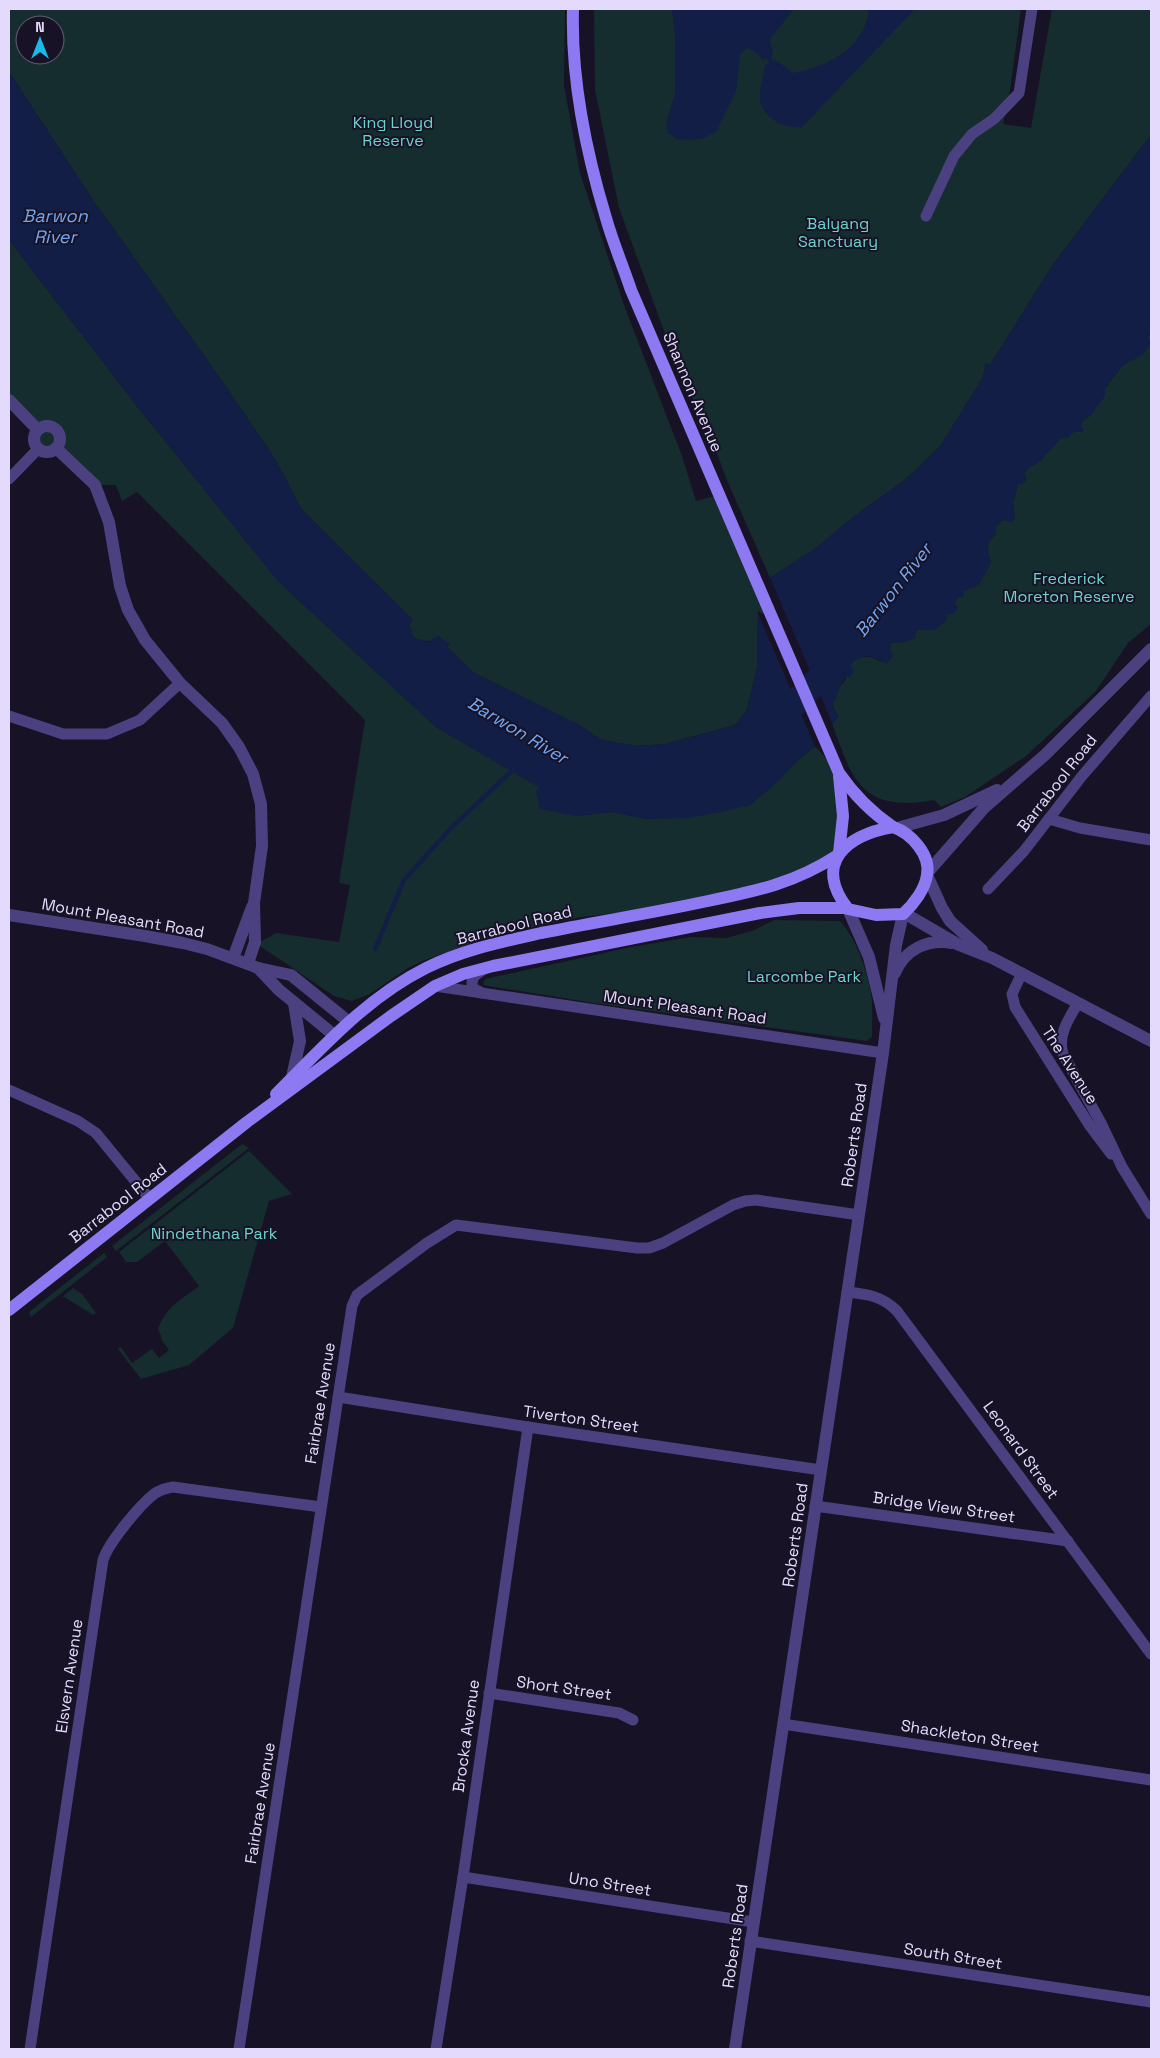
<svg xmlns="http://www.w3.org/2000/svg" width="1160" height="2058" viewBox="0 0 1160 2058" font-family="'Space Grotesk',sans-serif">
  <style>
    .green { fill: #152d2f; fill-rule: evenodd }
    .water { fill: #121e45 }
    .pier { fill: #181226 }
    .lines { fill: none; stroke-linecap: round; stroke-linejoin: round }
    .stream { stroke: #121e45; stroke-width: 4.5 }
    .river { stroke: #121e45; stroke-width: 26 }
    .minor { stroke: #4c4180; stroke-width: 11 }
    .tertiary { stroke: #4c4180; stroke-width: 12 }
    .secondary { stroke: #8d7af2; stroke-width: 12 }
    .labels { text-anchor: middle; dominant-baseline: central; stroke-width: 4; stroke-linejoin: round; paint-order: stroke }
    .park-label { font-size: 16px; fill: #6cd5c9; stroke: #181226 }
    .street-label { font-size: 16px; fill: #e3dafc; stroke: #181226 }
    .water-label { font-size: 18px; font-style: italic; fill: #72a6f2; stroke: #181226 }
  </style>
  <rect width="100%" height="100%" fill="#181226"/>
  <g class="green">
    <path d="M 9,9 L 565,9 L 564,85 L 580,173 L 624,305 L 682,456 L 696,501 L 719,495 L 771,615 L 758,613 L 757,668 L 747,710 L 735,725 L 665,744 L 637,746 L 602,740 L 579,725 L 474,673 L 447,647 L 450,644 C 437,642 426,642 414,638 L 409,626 L 412,619 L 302,510 L 275,459 L 222,381 L 95,203 L 9,72 ZM 25,25 L 55,25 L 55,55 L 25,55 Z"/>
    <path d="M 594,9 L 1021,9 L 1010,91 L 1003,124 L 1031,128 L 1052,9 L 1151,9 L 1151,135 L 1054,263 L 990,365 L 986,363 L 983,377 L 941,445 L 904,481 L 861,511 L 815,549 L 770,578 L 726,478 L 712,440 L 675,361 L 619,208 L 595,90 Z"/>
    <path d="M 9,240 L 140,410 L 279,582 L 436,727 L 541,788 L 575,816 L 613,812 L 647,819 L 750,805 L 777,782 L 799,759 L 815,746 L 839,773 L 839,853 L 820,866 L 695,904 L 581,917 L 495,935 L 425,960 L 408,968 L 370,994 L 352,1001 L 334,996 L 257,944 L 276,933 L 339,942 L 350,885 L 339,883 L 365,720 L 137,492 L 122,501 L 116,485 L 95,485 L 53,451 L 42,451 L 36,446 L 35,433 L 9,400 Z"/>
    <path d="M 1151,331 L 1151,624 L 1128,643 L 1096,691 L 1026,756 L 965,797 L 941,807 L 934,800 C 910,805 876,806 859,783 C 846,767 840,743 832,724 L 838,717 L 832,704 C 836,698 836,693 840,687 C 841,684 844,683 845,680 C 847,676 846,669 849,665 C 857,655 872,654 881,662 L 890,649 L 891,643 L 904,642 L 915,638 L 914,634 L 918,630 L 936,629 L 947,615 L 958,608 L 954,603 L 964,591 L 975,585 L 991,563 C 987,550 985,543 996,534 L 995,527 L 1003,520 L 1013,521 L 1015,517 L 1013,504 L 1018,484 L 1024,474 L 1029,467 L 1039,462 L 1061,438 C 1068,438 1072,431 1078,431 L 1082,421 L 1091,415 L 1095,408 L 1105,388 L 1123,365 L 1134,359 Z"/>
    <path d="M 774,920 L 840,921 C 857,940 866,968 871,993 C 873,1007 872,1023 872,1037 L 867,1041 L 594,1003 L 483,985 L 485,979 L 631,947 L 691,937 L 726,938 L 752,931 Z"/>
    <path d="M 242,1144 L 249,1148 L 116,1251 L 112,1246 Z"/>
    <path d="M 249,1151 L 292,1194 L 269,1201 L 233,1328 L 189,1365 L 141,1379 L 118,1349 L 121,1347 L 132,1363 L 152,1349 L 159,1358 L 169,1350 L 161,1339 L 162,1338 L 158,1329 C 166,1306 181,1300 199,1286 L 165,1241 L 137,1262 L 126,1262 L 119,1252 Z"/>
    <path d="M 104,1253 L 107,1257 L 31,1317 L 29,1312 Z"/>
    <path d="M 73,1288 L 82,1294 L 96,1313 L 93,1315 L 63,1296 Z"/>
  </g>
  <g class="water">
    <path d="M 672,9 L 794,9 L 770,39 L 773,55 L 763,60 L 757,53 L 747,48 L 740,55 L 736,92 L 716,132 L 704,138 L 690,140 L 677,139 L 668,133 L 666,124 L 675,93 L 675,36 Z"/>
    <path d="M 869,9 L 915,9 L 802,127 C 787,129 766,120 761,104 C 757,92 764,77 765,65 L 776,60 L 793,73 C 826,68 866,47 869,9 Z"/>
    <path d="M 9,72 L 95,203 L 222,381 L 275,459 L 302,510 L 412,619 L 409,626 L 414,638 L 427,642 L 438,636 L 450,644 L 447,647 L 474,673 L 579,725 L 602,740 L 637,746 L 665,744 L 735,725 L 747,710 L 757,668 L 758,613 L 815,746 L 799,759 L 777,782 L 750,805 L 726,811 L 689,818 L 647,819 L 613,812 L 575,816 L 540,809 L 536,791 L 540,788 L 436,727 L 279,582 L 140,410 L 9,240 Z"/>
    <path d="M 1151,135 L 1151,331 L 1147,335 L 1151,342 L 1144,354 L 1123,365 L 1105,388 L 1105,396 L 1091,415 L 1082,421 L 1081,427 L 1084,430 L 1082,432 L 1075,431 L 1067,438 L 1061,438 L 1039,462 L 1029,467 L 1024,474 L 1027,479 L 1023,484 L 1018,484 L 1013,504 L 1015,517 L 1013,522 L 1003,520 L 996,526 L 996,534 C 985,543 987,550 991,563 L 979,585 L 964,591 L 963,597 L 958,598 L 954,603 L 958,608 L 953,613 L 947,615 L 946,621 L 936,629 L 918,630 L 914,634 L 916,638 L 904,642 L 891,643 L 890,649 L 893,656 L 886,664 C 882,663 879,659 875,658 C 865,653 856,659 849,665 L 854,671 L 850,677 L 846,676 L 839,688 L 837,697 L 832,704 L 838,717 L 832,724 L 770,578 L 814,549 L 861,511 L 904,481 L 941,445 L 983,377 L 986,363 L 990,365 L 1054,263 Z"/>
  </g>
  <g class="pier">
    <path d="M 769,576 L 815,682 L 833,726 L 830,725 L 767,579 Z"/>
    <path d="M 757,611 L 760,612 L 817,745 L 816,748 Z"/>
  </g>
  <g class="lines">
    <g class="stream">
      <path d="M 769,57 L 771,62"/>
      <path d="M 375,949 L 404,880 L 452,827 L 516,767"/>
    </g>
    <path class="river" d="M 771,727 L 841,657"/>
    <g class="minor">
      <path d="M 926,216 L 954,156 L 972,134 L 994,119 L 1019,93 L 1032,9"/>
      <path d="M 9,479 L 38,449"/>
      <path d="M 9,716 L 63,734 L 107,734 L 140,720 L 180,683"/>
      <path d="M 1049,819 L 1080,828 L 1151,840"/>
      <path d="M 988,889 L 1024,851 L 1082,776 L 1151,696"/>
      <path d="M 1022,973 L 1012,994 L 1015,1007 L 1090,1126 L 1111,1154"/>
      <path d="M 435,986 L 883,1053"/>
      <path d="M 482,993 L 473,988 C 469,978 477,974 484,969"/>
      <path d="M 1078,1003 C 1069,1018 1057,1036 1063,1054 L 1102,1125 L 1122,1167 L 1151,1214"/>
      <path d="M 9,1090 L 78,1121 L 96,1133 L 150,1199"/>
      <path d="M 847,1292 C 867,1294 882,1296 897,1311 L 1151,1654"/>
      <path d="M 338,1397 L 528,1427 L 821,1470"/>
      <path d="M 815,1506 L 1068,1541"/>
      <path d="M 489,1693 L 619,1713 L 633,1720"/>
      <path d="M 783,1724 L 1151,1780"/>
      <path d="M 463,1877 L 753,1922"/>
      <path d="M 750,1941 L 1151,2002"/>
      <path d="M 30,2049 L 103,1560 C 109,1542 139,1506 154,1494 C 160,1490 166,1488 173,1487 L 321,1507"/>
      <path d="M 239,2049 L 352,1306 L 357,1295 L 427,1243 L 456,1225 L 637,1248 L 649,1248 L 663,1243 L 733,1205 L 745,1201 L 756,1200 L 859,1215"/>
      <path d="M 436,2049 L 463,1877 L 528,1427"/>
    </g>
    <g class="tertiary">
      <path d="M 9,400 L 38,430"/>
      <circle cx="47" cy="439" r="13"/>
      <path d="M 56,448 L 95,485 L 109,522 L 120,586 L 128,610 L 145,640 L 180,683 L 222,723 L 239,747 L 253,774 L 261,804 L 262,846 L 254,903 L 255,942 L 248,963"/>
      <path d="M 897,828 L 944,815 L 997,790"/>
      <path d="M 928,872 L 984,808 L 1046,754 L 1151,649"/>
      <path d="M 927,875 L 942,908 L 950,921 L 982,950"/>
      <path d="M 848,909 L 869,957 L 884,1018"/>
      <path d="M 904,913 L 959,945 L 992,958 L 1151,1041"/>
      <path d="M 9,915 L 145,936 L 183,943 L 207,949 L 258,968 L 291,975 L 349,1022"/>
      <path d="M 233,958 L 252,907"/>
      <path d="M 258,968 L 279,990 L 334,1035"/>
      <path d="M 895,973 C 905,949 927,939 952,943"/>
      <path d="M 292,1077 L 300,1041 L 294,1003"/>
      <path d="M 735,2049 L 883,1053 L 896,945 L 903,914"/>
    </g>
    <g class="secondary">
      <path d="M 573,9 C 571,79 586,152 606,218 C 613,243 623,266 631,290 L 839,773 C 854,795 871,812 893,827"/>
      <path d="M 893,827 C 911,833 931,855 927,875 C 925,889 914,904 903,914 L 876,915 L 848,909 C 812,863 847,835 893,827 Z"/>
      <path d="M 839,853 L 843,816 L 839,776"/>
      <path d="M 276,1094 C 322,1048 366,998 426,968 C 462,950 501,942 541,933 C 596,922 652,913 708,901 C 757,891 795,883 838,855"/>
      <path d="M 9,1310 L 247,1122 L 391,1016 L 435,986 L 463,974 L 493,966 L 760,913 L 799,908 L 847,908"/>
    </g>
  </g>
  <g class="labels">
    <g class="park-label">
      <text x="393" y="122">King Lloyd<tspan x="393" dy="18">Reserve</tspan></text>
      <text x="838" y="223">Balyang<tspan x="838" dy="18">Sanctuary</tspan></text>
      <text x="1069" y="578">Frederick<tspan x="1069" dy="18">Moreton Reserve</tspan></text>
      <text x="804" y="976">Larcombe Park</text>
      <text x="214" y="1233">Nindethana Park</text>
    </g>
    <g class="street-label">
      <text transform="translate(693 392) rotate(67)">Shannon Avenue</text>
      <text transform="translate(1057 783) rotate(-52)">Barrabool Road</text>
      <text transform="translate(123 918) rotate(10)">Mount Pleasant Road</text>
      <text transform="translate(514 925) rotate(-14)">Barrabool Road</text>
      <text transform="translate(685 1007) rotate(8)">Mount Pleasant Road</text>
      <text transform="translate(1070 1065) rotate(57)">The Avenue</text>
      <text transform="translate(854 1135) rotate(-82)">Roberts Road</text>
      <text transform="translate(118 1203) rotate(-38)">Barrabool Road</text>
      <text transform="translate(320 1403) rotate(-81)">Fairbrae Avenue</text>
      <text transform="translate(581 1419) rotate(8)">Tiverton Street</text>
      <text transform="translate(1021 1450) rotate(54)">Leonard Street</text>
      <text transform="translate(944 1507) rotate(8)">Bridge View Street</text>
      <text transform="translate(795 1535) rotate(-82)">Roberts Road</text>
      <text transform="translate(69 1676) rotate(-82)">Elsvern Avenue</text>
      <text transform="translate(564 1688) rotate(8)">Short Street</text>
      <text transform="translate(466 1736) rotate(-82)">Brocka Avenue</text>
      <text transform="translate(970 1736) rotate(9)">Shackleton Street</text>
      <text transform="translate(260 1803) rotate(-81)">Fairbrae Avenue</text>
      <text transform="translate(610 1884) rotate(9)">Uno Street</text>
      <text transform="translate(735 1936) rotate(-82)">Roberts Road</text>
      <text transform="translate(953 1956) rotate(9)">South Street</text>
    </g>
    <g class="water-label">
      <text x="55" y="215">Barwon<tspan x="55" dy="21">River</tspan></text>
      <text transform="translate(893 590) rotate(-52)">Barwon River</text>
      <text transform="translate(518 730) rotate(31)">Barwon River</text>
    </g>
  </g>
  <rect width="1160" height="2058" fill="none" stroke="#e3dafc" stroke-width="20"/>
  <g transform="translate(40 40)"><circle r="24" fill="#181226" stroke="#69627c"/>
  <path d="M0-4L9 19L0 12L-9 19Z" fill="#19b9e9"/>
  <text y="-8" font-size="14" font-weight="bold" text-anchor="middle" fill="#e3dafc">N</text>
  </g>
</svg>
